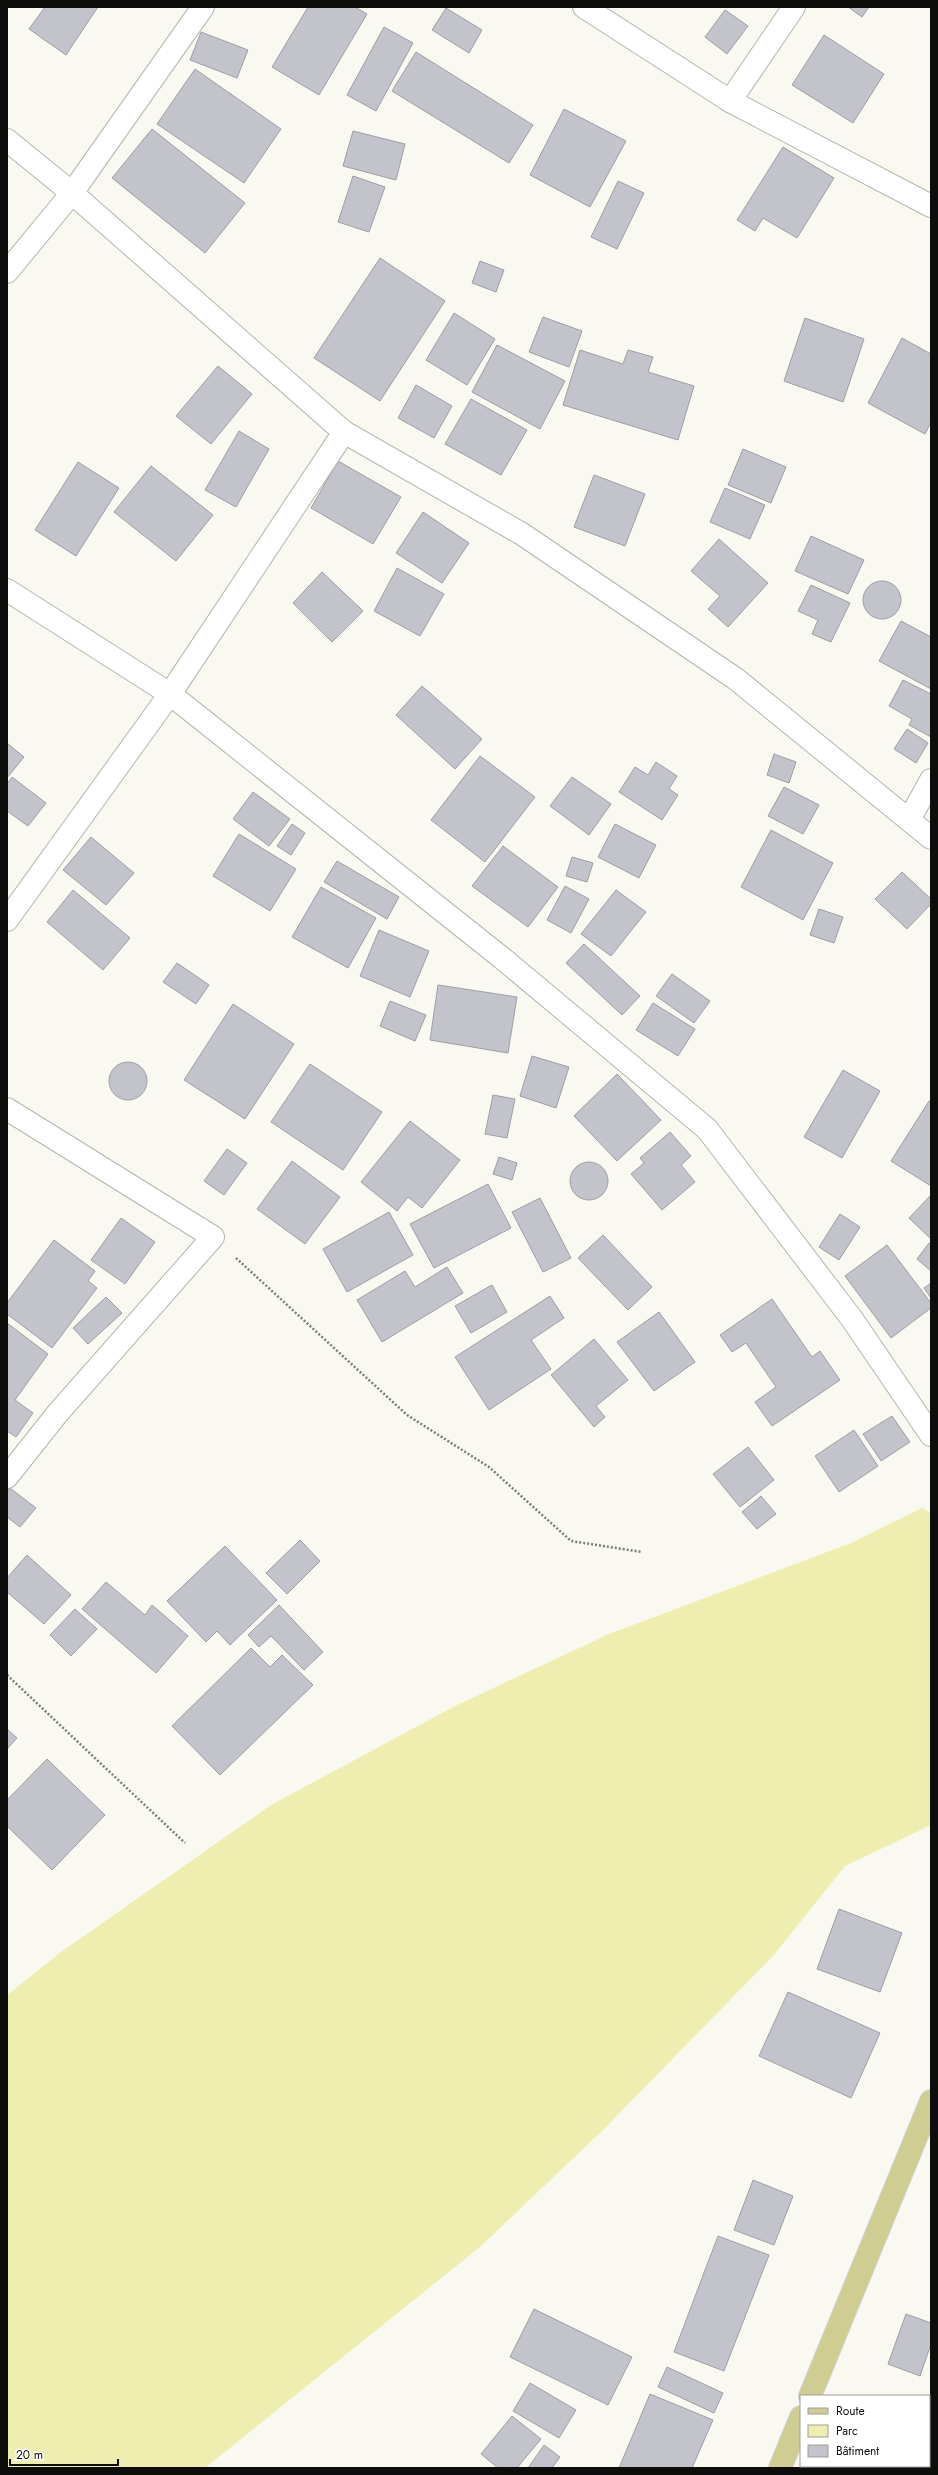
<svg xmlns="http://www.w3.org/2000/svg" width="938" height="2475" viewBox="0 0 938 2475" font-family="Jost,sans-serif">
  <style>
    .green { fill: #eeeeb0 }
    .building { fill: #c3c4cb; stroke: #9d9ea4 }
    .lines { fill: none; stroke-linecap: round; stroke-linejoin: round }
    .minor-casing { stroke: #b5b5af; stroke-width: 24 }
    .primary-casing { stroke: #d3d3d3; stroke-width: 24 }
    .path { stroke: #7d7d78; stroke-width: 2.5; stroke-dasharray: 2 2; stroke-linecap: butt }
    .minor { stroke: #fff; stroke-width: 22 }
    .primary { stroke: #cfcd91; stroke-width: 22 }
  </style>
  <rect width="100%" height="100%" fill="#f9f9f2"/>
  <path class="green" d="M 922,1508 L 931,1513 L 931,1825 L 845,1866 L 773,1956 L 603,2130 L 481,2246 L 205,2468 L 7,2468 L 7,1995 L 61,1952 L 271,1805 L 455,1706 L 609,1634 L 851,1543 Z"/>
  <g class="building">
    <path d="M 45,7 L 98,7 L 66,55 L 29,29 Z"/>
    <path d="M 308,7 L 355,7 L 367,14 L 319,95 L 272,67 Z"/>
    <path d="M 848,7 L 869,7 L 862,17 Z"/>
    <path d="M 446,8 L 482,30 L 469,53 L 432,30 Z"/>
    <path d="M 725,10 L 748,26 L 727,54 L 705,37 Z"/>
    <path d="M 384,27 L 413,43 L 376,111 L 347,95 Z"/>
    <path d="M 201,32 L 248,50 L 237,78 L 190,60 Z"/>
    <path d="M 824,35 L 884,74 L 853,123 L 792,85 Z"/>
    <path d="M 416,52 L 533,125 L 509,163 L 392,91 Z"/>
    <path d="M 195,69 L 281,129 L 244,183 L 157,124 Z"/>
    <path d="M 564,109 L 626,141 L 590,207 L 530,175 Z"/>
    <path d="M 152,129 L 245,203 L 205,253 L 112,178 Z"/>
    <path d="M 353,131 L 405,144 L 396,180 L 343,166 Z"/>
    <path d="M 783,147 L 834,178 L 797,238 L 763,218 L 755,231 L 737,220 Z"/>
    <path d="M 353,176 L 385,187 L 369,232 L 338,222 Z"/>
    <path d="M 618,181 L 644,193 L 617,249 L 591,237 Z"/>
    <path d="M 380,258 L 445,301 L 380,401 L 314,358 Z"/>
    <path d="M 480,261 L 504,270 L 496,292 L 472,283 Z"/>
    <path d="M 454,313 L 495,339 L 467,385 L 426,360 Z"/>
    <path d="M 543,317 L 582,331 L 569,367 L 529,352 Z"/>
    <path d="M 805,318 L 864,339 L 843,402 L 784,381 Z"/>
    <path d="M 902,338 L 931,354 L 931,422 L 925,434 L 868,403 Z"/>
    <path d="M 497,345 L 565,381 L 540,429 L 472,392 Z"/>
    <path d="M 580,350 L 623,364 L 628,350 L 653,357 L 648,372 L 694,386 L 678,440 L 563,405 Z"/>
    <path d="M 218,366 L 252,394 L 211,444 L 176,416 Z"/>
    <path d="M 416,385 L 452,406 L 434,438 L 398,418 Z"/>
    <path d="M 471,399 L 527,430 L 501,475 L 445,444 Z"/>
    <path d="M 239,431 L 269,449 L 236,507 L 205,490 Z"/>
    <path d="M 743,449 L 786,467 L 771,503 L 728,485 Z"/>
    <path d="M 338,461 L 401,497 L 373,544 L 311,508 Z"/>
    <path d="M 78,462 L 119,488 L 76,556 L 35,530 Z"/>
    <path d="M 151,466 L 213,515 L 176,561 L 114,512 Z"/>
    <path d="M 594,475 L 645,494 L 625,546 L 574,527 Z"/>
    <path d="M 725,488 L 765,505 L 750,539 L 710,522 Z"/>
    <path d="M 423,512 L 469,543 L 442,583 L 396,553 Z"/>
    <path d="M 811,536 L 864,560 L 848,594 L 795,571 Z"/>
    <path d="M 719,539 L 768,583 L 728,627 L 708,609 L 720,596 L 691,571 Z"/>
    <path d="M 397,568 L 444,594 L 420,636 L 374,611 Z"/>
    <path d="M 322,572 L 363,611 L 332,642 L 293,603 Z"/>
    <circle cx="882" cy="600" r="19"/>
    <path d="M 811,585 L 850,603 L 831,642 L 812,634 L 818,620 L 798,611 Z"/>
    <path d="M 901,621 L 931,637 L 931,689 L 879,661 Z"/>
    <path d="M 903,680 L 931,694 L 931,737 L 909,725 L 912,719 L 889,706 Z"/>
    <path d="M 422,686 L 482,739 L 455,769 L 396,715 Z"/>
    <path d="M 907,729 L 928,743 L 916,763 L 894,749 Z"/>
    <path d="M 7,743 L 24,757 L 7,778 Z"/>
    <path d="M 774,754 L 796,762 L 789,783 L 767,775 Z"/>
    <path d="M 480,756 L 535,797 L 485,862 L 431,820 Z"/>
    <path d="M 656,762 L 677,776 L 669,789 L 678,795 L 662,820 L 619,792 L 635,767 L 648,775 Z"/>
    <path d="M 12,777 L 46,803 L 28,826 L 7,811 L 7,784 Z"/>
    <path d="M 572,777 L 611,804 L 589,835 L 550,806 Z"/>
    <path d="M 784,787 L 819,805 L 803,834 L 768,816 Z"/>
    <path d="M 253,792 L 290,819 L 269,846 L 233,819 Z"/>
    <path d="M 292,824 L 305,833 L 291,855 L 277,846 Z"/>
    <path d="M 615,824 L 656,845 L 639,878 L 598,857 Z"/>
    <path d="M 771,830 L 833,863 L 803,920 L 741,887 Z"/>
    <path d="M 239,834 L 296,869 L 270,911 L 213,876 Z"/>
    <path d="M 91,837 L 134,873 L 106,905 L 63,870 Z"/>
    <path d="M 503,846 L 558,887 L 528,927 L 472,886 Z"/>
    <path d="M 572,857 L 593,863 L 587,882 L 566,876 Z"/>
    <path d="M 337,861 L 399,897 L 387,919 L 324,882 Z"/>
    <path d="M 902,872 L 931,899 L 931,904 L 907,929 L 875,899 Z"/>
    <path d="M 565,886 L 589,899 L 571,933 L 547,920 Z"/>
    <path d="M 321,887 L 376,918 L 348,968 L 292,937 Z"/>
    <path d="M 73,890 L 130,938 L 103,970 L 47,922 Z"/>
    <path d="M 616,890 L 646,912 L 611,956 L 581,934 Z"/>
    <path d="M 819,909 L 843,917 L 834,943 L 810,935 Z"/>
    <path d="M 379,930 L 429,951 L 410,997 L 360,976 Z"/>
    <path d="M 584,944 L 640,996 L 622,1015 L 566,963 Z"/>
    <path d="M 177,963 L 209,985 L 196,1004 L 163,982 Z"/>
    <path d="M 672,974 L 710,1001 L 694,1023 L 656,996 Z"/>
    <path d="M 438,985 L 517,997 L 508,1053 L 430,1040 Z"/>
    <path d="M 390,1001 L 426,1015 L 415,1041 L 380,1026 Z"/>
    <path d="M 653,1003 L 695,1029 L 678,1056 L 636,1030 Z"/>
    <path d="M 233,1004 L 294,1044 L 245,1119 L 184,1080 Z"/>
    <path d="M 532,1056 L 569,1067 L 556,1108 L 520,1096 Z"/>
    <circle cx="128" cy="1081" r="19"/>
    <path d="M 310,1064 L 382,1112 L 343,1170 L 271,1122 Z"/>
    <path d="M 843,1070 L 880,1091 L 842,1158 L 804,1137 Z"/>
    <path d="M 617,1074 L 661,1120 L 617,1161 L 574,1116 Z"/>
    <path d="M 493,1095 L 515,1099 L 507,1138 L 485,1134 Z"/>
    <path d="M 929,1101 L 931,1102 L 931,1186 L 891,1161 Z"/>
    <path d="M 410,1121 L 460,1160 L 422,1208 L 408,1197 L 397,1211 L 361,1182 Z"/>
    <path d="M 670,1132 L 691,1156 L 681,1165 L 695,1182 L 662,1210 L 631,1174 L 644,1163 L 640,1158 Z"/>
    <path d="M 227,1149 L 247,1163 L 224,1195 L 204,1181 Z"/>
    <path d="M 499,1157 L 517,1163 L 512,1180 L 493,1174 Z"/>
    <path d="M 292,1161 L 340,1197 L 305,1244 L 257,1209 Z"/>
    <circle cx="589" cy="1181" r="19"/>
    <path d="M 488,1184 L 511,1228 L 434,1268 L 410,1224 Z"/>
    <path d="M 931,1195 L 931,1239 L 909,1218 Z"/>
    <path d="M 540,1198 L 571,1258 L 543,1272 L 512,1212 Z"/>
    <path d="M 389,1212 L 413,1255 L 347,1292 L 323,1249 Z"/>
    <path d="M 840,1214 L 860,1227 L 839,1260 L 819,1247 Z"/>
    <path d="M 121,1218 L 155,1242 L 125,1284 L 91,1260 Z"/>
    <path d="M 603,1235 L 652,1287 L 628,1310 L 578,1258 Z"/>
    <path d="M 54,1240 L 95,1271 L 88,1281 L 97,1288 L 52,1348 L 7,1314 L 7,1303 Z"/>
    <path d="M 929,1243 L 931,1245 L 931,1271 L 917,1259 Z"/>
    <path d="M 887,1245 L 931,1303 L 931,1308 L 891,1338 L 845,1276 Z"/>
    <path d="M 447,1267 L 463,1293 L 382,1342 L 357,1300 L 405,1271 L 415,1287 Z"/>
    <path d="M 931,1283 L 931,1298 L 924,1288 Z"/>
    <path d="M 492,1285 L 507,1312 L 471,1333 L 455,1306 Z"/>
    <path d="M 550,1296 L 564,1318 L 531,1340 L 551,1369 L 489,1410 L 455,1357 Z"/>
    <path d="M 106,1297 L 122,1313 L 88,1344 L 73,1328 Z"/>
    <path d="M 772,1299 L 812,1357 L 820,1351 L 840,1380 L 772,1426 L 755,1402 L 776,1387 L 746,1343 L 732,1352 L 720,1335 Z"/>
    <path d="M 659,1312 L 695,1362 L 654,1391 L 617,1342 Z"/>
    <path d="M 7,1323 L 48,1354 L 15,1400 L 33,1413 L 16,1437 L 7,1431 Z"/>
    <path d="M 594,1339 L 628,1380 L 596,1406 L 605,1417 L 594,1427 L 551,1375 Z"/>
    <path d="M 892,1416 L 910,1442 L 881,1461 L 863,1434 Z"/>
    <path d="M 854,1430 L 878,1466 L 839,1492 L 815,1456 Z"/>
    <path d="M 748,1447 L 774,1480 L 740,1507 L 713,1474 Z"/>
    <path d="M 10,1488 L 36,1508 L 20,1527 L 7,1517 L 7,1492 Z"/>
    <path d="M 761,1496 L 776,1514 L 757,1529 L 742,1512 Z"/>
    <path d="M 300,1540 L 320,1561 L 287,1594 L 266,1573 Z"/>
    <path d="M 225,1546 L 277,1600 L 230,1645 L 217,1631 L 206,1642 L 167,1601 Z"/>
    <path d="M 27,1555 L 71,1595 L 44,1624 L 7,1592 L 7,1578 Z"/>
    <path d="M 106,1582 L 145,1615 L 152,1605 L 188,1636 L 156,1673 L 82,1609 Z"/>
    <path d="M 279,1605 L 323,1652 L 304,1670 L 271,1636 L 259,1647 L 248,1635 Z"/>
    <path d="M 75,1609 L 97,1629 L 71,1656 L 50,1635 Z"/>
    <path d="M 251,1648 L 270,1667 L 282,1655 L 313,1685 L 220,1775 L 172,1726 Z"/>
    <path d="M 7,1729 L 17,1738 L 7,1749 Z"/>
    <path d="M 47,1759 L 105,1815 L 52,1870 L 7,1826 L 7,1800 Z"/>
    <path d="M 839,1909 L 902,1933 L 880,1992 L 817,1969 Z"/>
    <path d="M 788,1992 L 880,2033 L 851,2098 L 759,2056 Z"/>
    <path d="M 753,2180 L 793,2196 L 774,2245 L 734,2230 Z"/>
    <path d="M 718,2236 L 769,2255 L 724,2371 L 674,2352 Z"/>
    <path d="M 534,2309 L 632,2357 L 608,2405 L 510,2357 Z"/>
    <path d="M 906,2314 L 931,2323 L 931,2344 L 920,2376 L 888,2364 Z"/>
    <path d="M 667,2367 L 723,2393 L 714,2413 L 658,2387 Z"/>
    <path d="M 530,2383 L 576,2410 L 559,2438 L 513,2411 Z"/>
    <path d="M 650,2394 L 713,2420 L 692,2468 L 619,2468 Z"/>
    <path d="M 512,2416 L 541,2439 L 517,2468 L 498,2468 L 481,2454 Z"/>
    <path d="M 544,2445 L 560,2457 L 552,2468 L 528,2468 Z"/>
  </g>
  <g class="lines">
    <defs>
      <g id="minor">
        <path d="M 584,7 L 730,101 L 931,206"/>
        <path d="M 730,101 L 794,7"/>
        <path d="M 7,140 L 72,193 L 344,432 L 522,534 L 736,679 L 931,838"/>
        <path d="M 7,272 L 72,193 L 203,7"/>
        <path d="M 7,590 L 170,694 L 502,958 L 707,1129 L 852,1319 L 931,1435"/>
        <path d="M 909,820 L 931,780"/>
        <path d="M 7,920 L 170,694 L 344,432"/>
        <path d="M 7,1109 L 213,1237 L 57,1414 L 7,1477"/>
      </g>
      <g id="primary">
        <path d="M 810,2396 L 931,2101"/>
        <path d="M 780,2468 L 801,2417"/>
      </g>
    </defs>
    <use href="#minor" class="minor-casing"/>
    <use href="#primary" class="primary-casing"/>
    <g class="path">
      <path d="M 236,1258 L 407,1415 L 489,1467 L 571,1541 L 642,1552"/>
      <path d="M 7,1675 L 185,1843"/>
    </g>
    <use href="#minor" class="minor"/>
    <use href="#primary" class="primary"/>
  </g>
  <rect width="938" height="2475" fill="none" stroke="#0d0d0b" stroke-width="16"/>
  <rect x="800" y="2395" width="130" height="72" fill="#ffffff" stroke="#9e9e9d"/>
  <rect x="808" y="2408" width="20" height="6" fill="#cfcd91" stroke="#9e9e9d"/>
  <text x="836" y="2415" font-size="12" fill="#0d0d0b">Route</text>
  <rect x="808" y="2425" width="20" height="12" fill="#eeeeb0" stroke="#9e9e9d"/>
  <text x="836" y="2435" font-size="12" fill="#0d0d0b">Parc</text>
  <rect x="808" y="2445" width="20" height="12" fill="#c3c4cb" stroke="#9e9e9d"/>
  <text x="836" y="2455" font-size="12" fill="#0d0d0b">Bâtiment</text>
  <path d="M10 2459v6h108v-6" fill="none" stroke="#0d0d0b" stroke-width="2"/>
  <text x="16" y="2459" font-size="12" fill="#0d0d0b" stroke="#ffffff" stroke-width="3" paint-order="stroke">20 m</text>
</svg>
